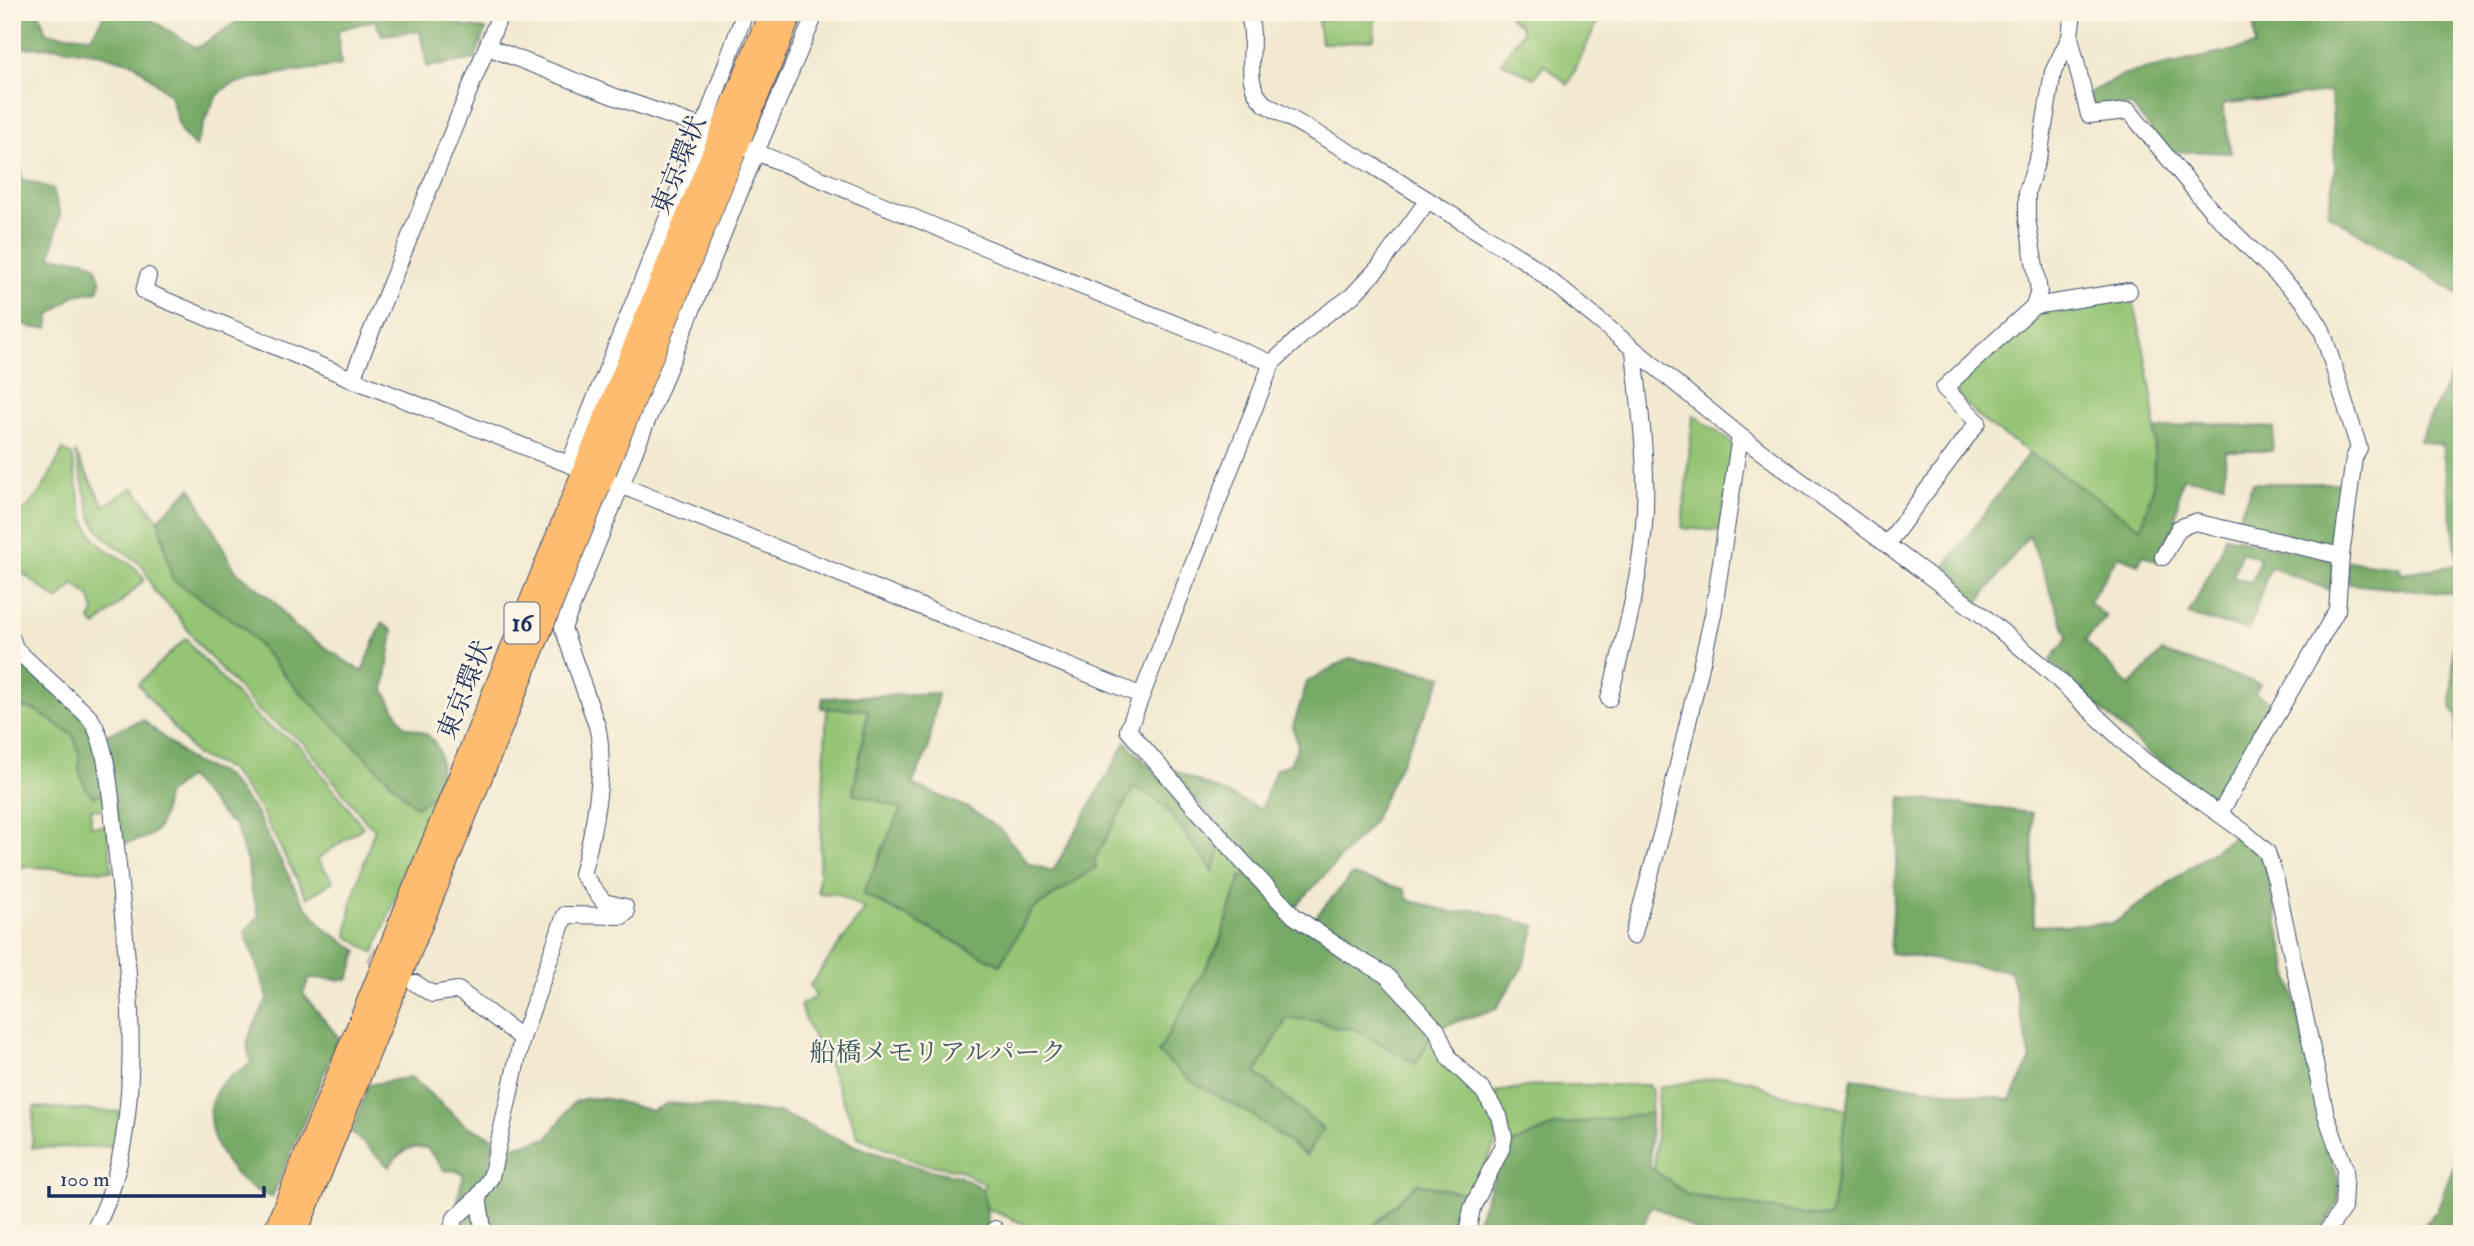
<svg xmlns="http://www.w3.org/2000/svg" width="2474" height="1246" viewBox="0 0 2474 1246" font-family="'IM FELL Double Pica','Noto Serif JP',serif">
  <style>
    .green { fill: #94c574; stroke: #587a69; stroke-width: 2 }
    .forest { fill: #7a6; stroke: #496c62; stroke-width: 2; fill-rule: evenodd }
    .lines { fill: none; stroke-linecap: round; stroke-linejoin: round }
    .minor-tunnel { stroke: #c8c4b9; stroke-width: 16; stroke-dasharray: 16 8; stroke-linecap: butt }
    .minor-casing { stroke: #3b4b6f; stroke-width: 18 }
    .highway-casing { stroke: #3b4b6f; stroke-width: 25 }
    .minor { stroke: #fff; stroke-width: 16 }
    .highway { stroke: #fdbc70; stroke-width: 23 }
    .labels { text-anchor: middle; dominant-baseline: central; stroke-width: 5; stroke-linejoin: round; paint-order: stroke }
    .shield { fill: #fcf5e5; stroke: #5e6a86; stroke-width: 2 }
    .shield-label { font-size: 24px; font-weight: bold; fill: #1b2f5e }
    .street-label { font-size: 26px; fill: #1b2f5e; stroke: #fcf5e5 }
    .park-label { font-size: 26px; fill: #3f5c65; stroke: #fcf5e5 }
  </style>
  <rect width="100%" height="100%" fill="#fcf5e5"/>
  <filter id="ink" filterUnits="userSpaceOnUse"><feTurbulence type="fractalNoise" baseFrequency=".0143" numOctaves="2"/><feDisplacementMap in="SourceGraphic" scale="14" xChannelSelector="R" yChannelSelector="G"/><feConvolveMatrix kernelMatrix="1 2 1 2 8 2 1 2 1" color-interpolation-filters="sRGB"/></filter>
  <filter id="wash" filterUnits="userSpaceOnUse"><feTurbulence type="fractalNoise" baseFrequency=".00686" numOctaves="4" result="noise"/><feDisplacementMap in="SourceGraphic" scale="28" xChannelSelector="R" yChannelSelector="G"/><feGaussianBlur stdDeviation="1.57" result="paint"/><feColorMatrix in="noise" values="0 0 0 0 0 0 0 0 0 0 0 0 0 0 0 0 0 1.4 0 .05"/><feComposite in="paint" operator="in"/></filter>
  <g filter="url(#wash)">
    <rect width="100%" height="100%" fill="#f3e9d0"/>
    <g class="green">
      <path d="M 1355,12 L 1375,12 L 1374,39 L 1344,43 L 1321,43 L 1318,21 Z"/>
      <path d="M 1510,12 L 1602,12 L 1568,85 L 1544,64 L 1534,78 L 1501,62 L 1523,31 L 1520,25 L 1510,18 Z"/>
      <path d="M 2132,294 C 2145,356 2163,423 2153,487 C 2151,500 2145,515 2141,528 L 1984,422 L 1951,388 L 2041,310 Z"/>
      <path d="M 1693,415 L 1730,441 L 1733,449 L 1720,531 L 1682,528 Z"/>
      <path d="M 63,450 L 72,455 C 78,484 78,527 103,547 C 118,559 136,562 144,580 L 96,626 L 90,620 L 94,612 L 90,597 L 74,584 L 58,600 L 12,565 L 12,520 C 39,502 48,478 63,450 Z"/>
      <path d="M 75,452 L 104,506 L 133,487 L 158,519 L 172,579 L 244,628 L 295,687 L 417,807 L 436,794 L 374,953 L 347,936 L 352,900 L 375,828 L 367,823 L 304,743 L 261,713 L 198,644 L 175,612 L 154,591 L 143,566 L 108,540 L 98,529 L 92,519 Z"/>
      <path d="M 186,638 L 193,648 L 257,717 L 267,725 L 300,746 L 363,827 L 317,859 L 333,881 L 307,898 L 259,807 L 229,769 L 196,755 L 138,684 Z"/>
      <path d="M 12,705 L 35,710 L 74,736 L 79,753 L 79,772 L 103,793 L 105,810 L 91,809 L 91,826 L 107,826 L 112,871 L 12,866 Z"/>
      <path d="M 827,708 L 868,710 L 853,793 L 901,808 L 863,894 L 1000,965 L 1031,911 L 1096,867 L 1093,861 L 1134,787 L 1162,803 L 1212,870 L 1216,836 L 1250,876 L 1241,877 L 1219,944 L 1158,1053 L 1252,1115 L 1306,1155 L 1323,1129 L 1256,1073 L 1287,1018 L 1319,1021 L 1337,1028 L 1355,1028 L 1416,1064 L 1432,1033 L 1447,1063 L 1495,1117 L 1499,1137 L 1471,1195 L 1417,1183 L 1365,1234 L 1048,1234 L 986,1208 L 983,1189 L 985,1184 L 959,1170 L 920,1163 L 858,1137 L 821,1046 L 814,1039 L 800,1006 L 816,996 L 810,985 L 865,909 L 837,894 L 818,893 Z"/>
      <path d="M 1727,1076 L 1752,1081 L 1778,1094 L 1819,1102 L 1847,1110 L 1830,1218 L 1688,1195 L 1654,1170 L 1659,1087 Z"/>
      <path d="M 1539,1085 L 1648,1085 L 1652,1091 L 1651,1113 L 1554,1126 L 1507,1146 L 1494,1095 L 1496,1092 Z"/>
      <path d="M 34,1107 L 120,1112 L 117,1146 L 32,1148 Z"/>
    </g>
    <g class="forest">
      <path d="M 12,12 L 39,12 L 46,33 L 91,37 L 106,12 L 139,12 L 197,48 L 244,17 L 242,12 L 466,12 L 461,26 L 486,29 L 475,59 L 427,67 L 420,31 L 382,35 L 375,20 L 338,30 L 341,65 C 316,69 241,76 224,89 C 209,102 202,130 195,147 L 181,132 L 170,95 L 135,64 L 101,54 L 55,47 L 12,48 Z"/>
      <path d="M 2257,12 L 2462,12 L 2462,296 L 2328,214 L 2335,167 L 2331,92 L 2222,104 L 2231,153 L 2168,151 L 2132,106 L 2094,110 L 2089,93 L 2125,74 L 2255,46 L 2254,24 Z"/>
      <path d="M 12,138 L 18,153 L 22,179 L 53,189 L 60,214 L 51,257 L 85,260 L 95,265 L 101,282 L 98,291 L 75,295 L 50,315 L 48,328 L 34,328 L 21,323 L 12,289 Z"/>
      <path d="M 2462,352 L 2462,790 L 2452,789 L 2457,717 L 2451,707 L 2456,605 L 2453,594 L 2349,584 L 2347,579 L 2348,561 L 2400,567 L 2401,573 L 2458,565 L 2442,445 L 2419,441 Z"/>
      <path d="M 2199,423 L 2274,428 L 2272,451 L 2226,451 L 2224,483 L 2182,478 L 2175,519 L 2179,520 L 2168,535 L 2156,561 L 2143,555 L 2138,564 L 2118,556 L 2089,602 L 2106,617 L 2085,641 L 2130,686 L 2162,652 L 2260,684 L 2255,693 L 2273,704 L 2222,792 L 2214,798 L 2148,753 L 2050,661 L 2068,637 L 2029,535 L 1978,603 L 1939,574 L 2029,453 L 2141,528 L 2153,488 L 2155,430 Z"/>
      <path d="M 2253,483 L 2344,483 L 2336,544 L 2330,548 L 2236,523 Z"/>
      <path d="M 191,488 L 235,570 L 274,601 L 294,626 L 362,672 L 382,623 L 393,631 L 384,690 L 404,726 C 410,728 420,730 426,734 C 446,748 441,774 436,794 L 416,807 L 295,687 L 244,628 L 172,579 L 159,519 Z"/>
      <path d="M 2225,536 L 2334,560 L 2330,590 L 2270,567 L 2249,630 L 2188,615 L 2219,556 ZM 2241,552 L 2260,558 L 2252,583 L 2233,577 Z"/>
      <path d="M 12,650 C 35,672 84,710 93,739 C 99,756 100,775 103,793 L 93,797 L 86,788 L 79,772 L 79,754 L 74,736 L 35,710 L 12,705 Z"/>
      <path d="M 1350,658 L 1443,676 L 1371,825 L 1294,908 L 1166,767 L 1261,809 L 1276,769 L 1290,764 L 1298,746 L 1293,727 L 1307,682 Z"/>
      <path d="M 938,693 L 928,750 L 912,784 L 968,808 L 1001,830 L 1029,864 L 1053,871 L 1126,742 L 1216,836 L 1220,851 L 1213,871 L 1162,803 L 1134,787 L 1094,860 L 1096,867 L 1031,911 L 1000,965 L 863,894 L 901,808 L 853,793 L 868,710 L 821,708 L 823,698 Z"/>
      <path d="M 143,720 L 191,761 L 225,775 L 255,811 L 301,900 L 324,928 L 358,951 L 348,980 L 309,978 L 303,994 L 339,1038 L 272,1197 C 233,1188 194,1128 217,1090 C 225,1077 240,1072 251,1063 L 247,1045 L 251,1031 L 268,998 L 245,932 L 259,916 L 251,889 L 248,865 L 235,824 L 228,821 L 188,777 L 166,795 C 161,832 158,837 121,844 L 103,736 Z"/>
      <path d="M 1901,797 L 2032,813 L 2034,926 L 2114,923 L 2235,835 L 2264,860 L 2323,1129 L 2338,1179 L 2338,1202 L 2319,1234 L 1702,1234 L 1652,1205 L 1639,1234 L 1471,1234 L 1507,1146 L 1554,1126 L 1651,1113 L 1650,1167 L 1688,1195 L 1830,1218 L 1852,1078 L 2011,1100 L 2031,1059 L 2011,971 L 1890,953 Z"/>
      <path d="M 1352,875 L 1404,889 L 1408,900 L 1456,913 L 1473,909 L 1536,926 L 1523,966 L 1496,1009 L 1440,1027 L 1310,923 Z"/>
      <path d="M 1250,876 L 1383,978 L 1432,1033 L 1416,1064 L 1355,1029 L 1337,1028 L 1319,1021 L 1287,1018 L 1256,1073 L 1323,1129 L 1306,1155 L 1252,1115 L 1192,1082 L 1158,1053 L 1219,944 L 1241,877 Z"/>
      <path d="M 411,1077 L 465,1125 L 494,1138 L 487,1178 L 459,1208 L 458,1196 L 464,1174 L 453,1170 L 445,1171 L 427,1148 C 408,1145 399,1152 389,1167 L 352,1133 L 368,1085 Z"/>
      <path d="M 595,1098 L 608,1099 L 652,1111 L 668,1103 L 780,1113 L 852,1145 L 920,1168 L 959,1176 L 983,1189 L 990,1234 L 753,1234 L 749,1229 L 745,1234 L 490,1234 L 483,1197 L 500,1150 L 548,1138 L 573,1103 L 583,1099 Z"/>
      <path d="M 2462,1144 L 2462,1234 L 2416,1234 L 2437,1210 Z"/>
      <path d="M 1417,1183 L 1471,1195 L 1460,1234 L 1365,1234 Z"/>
      <path d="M 476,1202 L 481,1234 L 452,1234 Z"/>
    </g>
  </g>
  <g filter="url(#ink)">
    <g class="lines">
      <path class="minor-tunnel" d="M 370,954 L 393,969"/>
      <defs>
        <g id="minor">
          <path d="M 1247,12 C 1261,41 1238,81 1265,104 L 1372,165 L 1530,264 L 1740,436 L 1982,615 L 2049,671 L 2143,760 L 2243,831 L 2267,852 L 2276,881 L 2326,1115 L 2345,1169 L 2343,1208 L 2325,1234"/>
          <path d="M 2070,37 L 2089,115 L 2129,111 L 2212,211 L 2305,302 L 2322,330 L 2359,448 L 2354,458 L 2341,556 L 2337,610 L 2220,813"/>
          <path d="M 488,47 L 613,96 L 713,131 L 756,152 L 967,240 L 1272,363"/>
          <path d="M 1428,200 L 1380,266 L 1352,296 L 1317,321 L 1272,363 L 1128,730 L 1241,860 L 1294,916 L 1346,952 L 1386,975 L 1437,1030 L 1449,1058 L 1483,1091 L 1499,1116 L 1504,1137 L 1502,1147 L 1472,1208 L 1467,1234"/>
          <path d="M 148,276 L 144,291 L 352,379 L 594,474"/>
          <path d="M 2034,306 L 2129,291"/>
          <path d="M 352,379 L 501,12"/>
          <path d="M 569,464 L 703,129 L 745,12"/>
          <path d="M 615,483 L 1140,695"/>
          <path d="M 1887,544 L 1978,422 L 1944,388 L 2034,306 L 2039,291 L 2027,219 L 2027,191 L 2040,151 L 2053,72 L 2070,37 L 2073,12"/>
          <path d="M 2163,557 L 2179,528 L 2195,522 L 2341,556"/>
          <path d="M 12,639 L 15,648 L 22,655 C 39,671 56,687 73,702 C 79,708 87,714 92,721 C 109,748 112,813 116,846 C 127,961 152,1130 92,1234"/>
          <path d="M 1609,699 C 1625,637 1642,574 1645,510 C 1647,457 1639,403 1634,350"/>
          <path d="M 1633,936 L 1665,821 L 1713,615 L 1740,436"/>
          <path d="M 415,983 L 432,994 L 458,990 L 522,1038"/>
          <path d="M 478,1197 L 484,1234"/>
          <path d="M 995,1229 L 996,1234"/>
          <path d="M 450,1234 L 455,1218 L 478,1197 L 491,1177 L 522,1038 L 565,915 L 622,916 L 626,913 L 625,907 L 604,902 L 582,874 C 593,836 607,764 597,726 L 563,628 L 756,152 L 816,12"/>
        </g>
        <g id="highway">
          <path d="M 274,1234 L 771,12"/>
          <path d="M 295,1234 L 791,12"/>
        </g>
      </defs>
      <use href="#minor" class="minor-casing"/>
      <use href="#highway" class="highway-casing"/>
      <use href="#minor" class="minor"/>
      <use href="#highway" class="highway"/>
    </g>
  </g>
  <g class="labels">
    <rect class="shield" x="504.5" y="602.5" width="35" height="41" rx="5"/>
    <g class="shield-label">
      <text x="522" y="623">16</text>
    </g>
    <g class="street-label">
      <text transform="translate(679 165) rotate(-68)">東京環状</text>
      <text transform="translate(465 690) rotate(-68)">東京環状</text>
    </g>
    <g class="park-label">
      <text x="938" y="1053">船橋メモリアルパーク</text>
    </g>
  </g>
  <rect width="2474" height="1246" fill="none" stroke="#fcf5e5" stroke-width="42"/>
  <path d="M49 1186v10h215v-10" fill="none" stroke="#1b2f5e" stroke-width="3.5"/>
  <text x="60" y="1186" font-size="21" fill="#1b2f5e" stroke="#fcf5e5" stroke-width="5" paint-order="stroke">100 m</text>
</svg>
